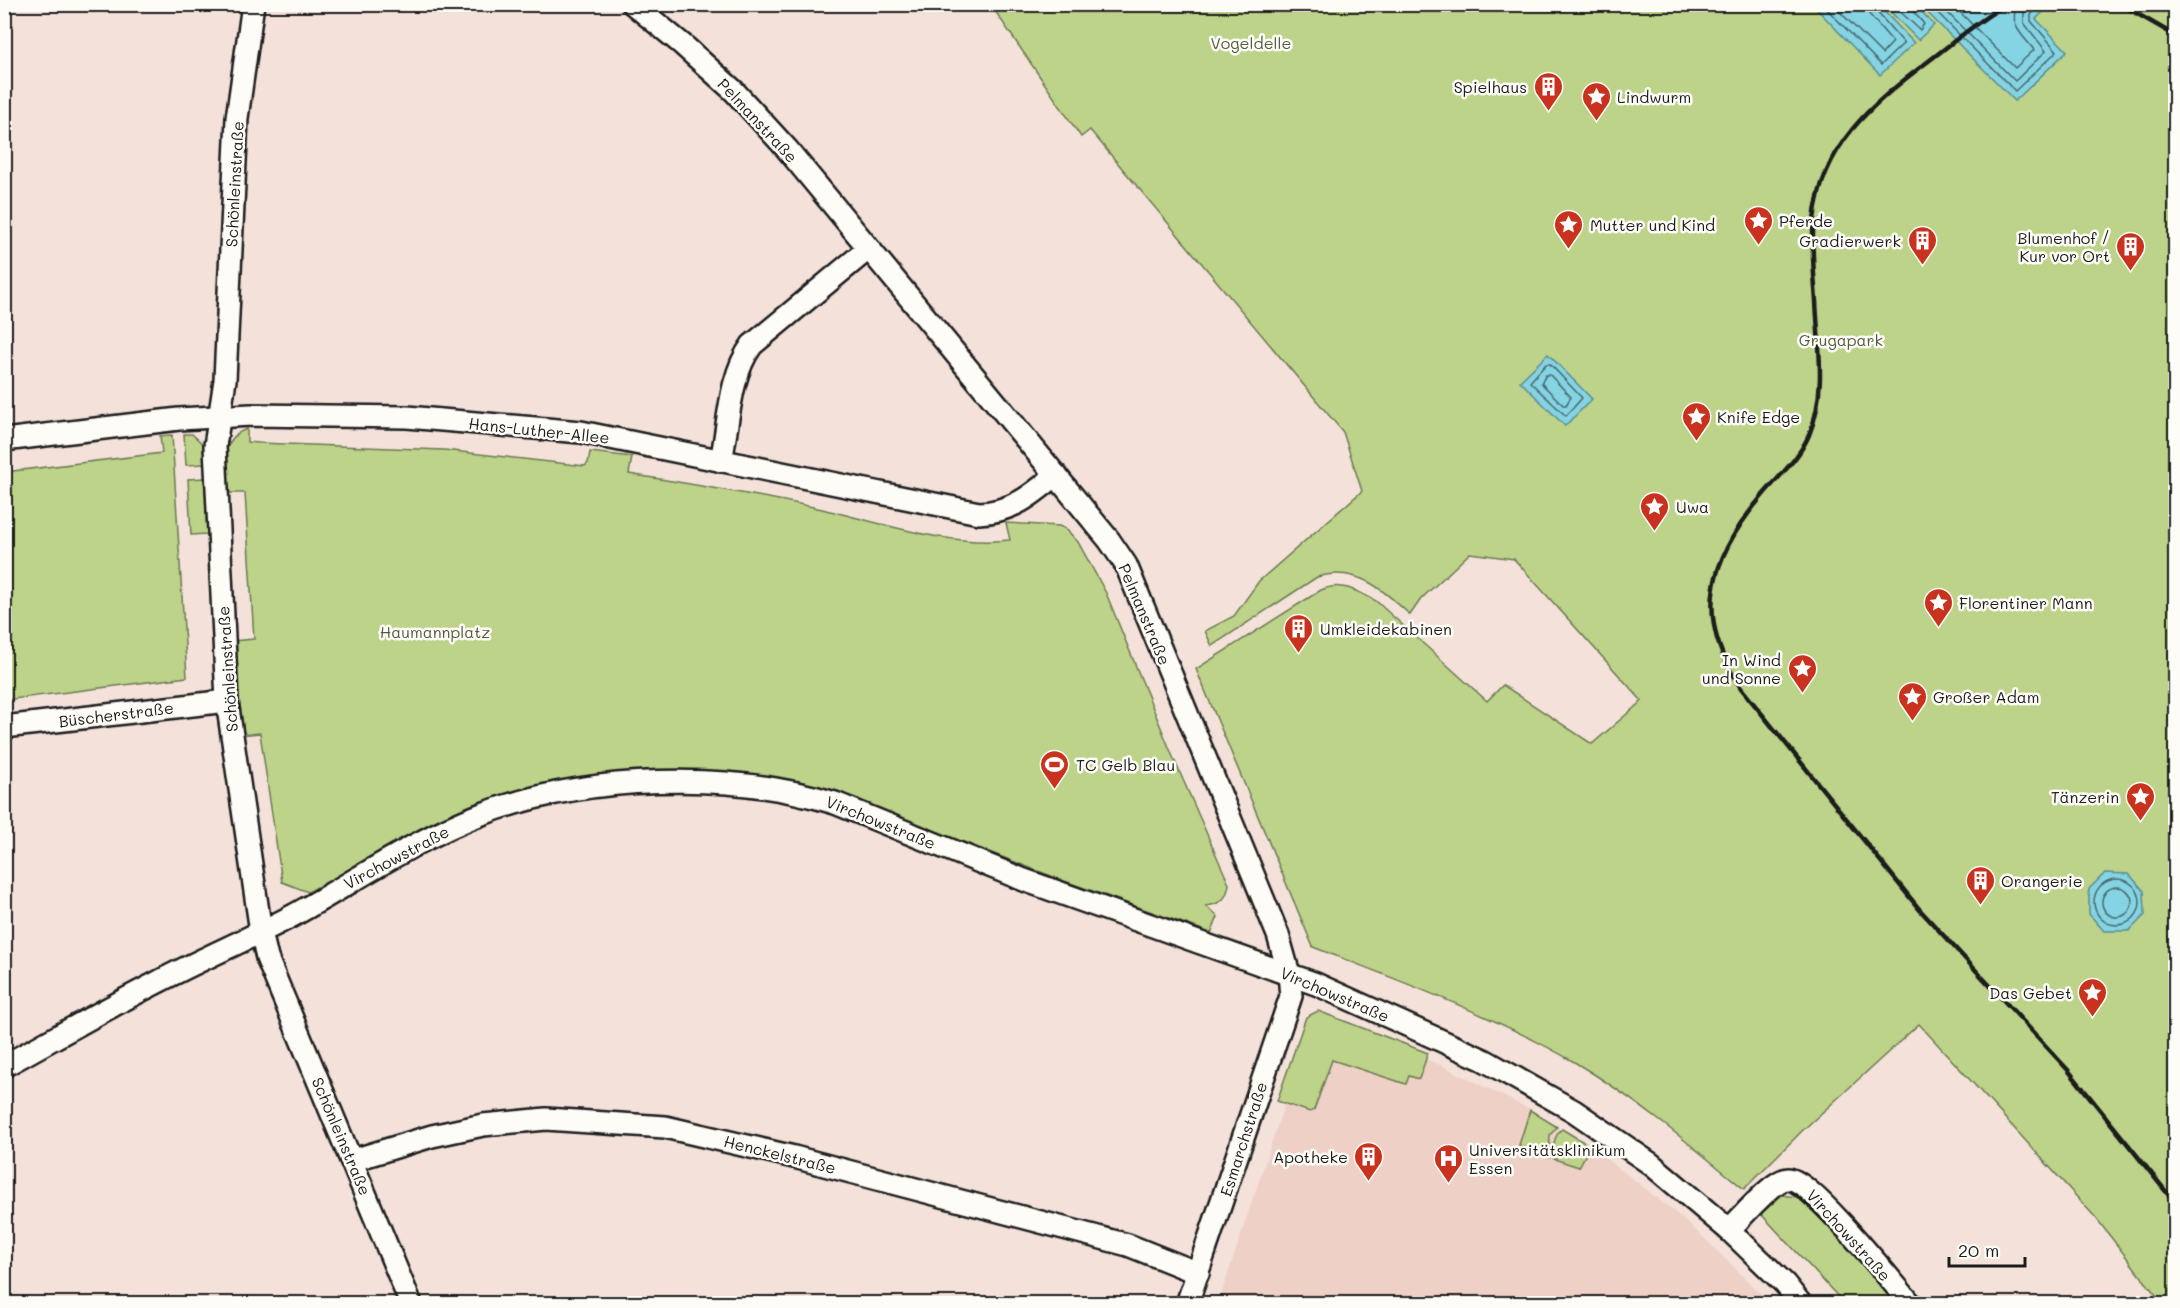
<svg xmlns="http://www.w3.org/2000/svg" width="2180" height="1308" viewBox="0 0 2180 1308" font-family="Mali,sans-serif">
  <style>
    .built { fill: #eed0c6 }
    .green { fill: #bcd389; stroke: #6c7852; stroke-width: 1.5 }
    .water { fill: #85d4e3; stroke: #5b8a93; stroke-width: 1.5 }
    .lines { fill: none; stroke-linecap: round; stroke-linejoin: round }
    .shore { stroke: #46666c; stroke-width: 1.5 }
    .minor-casing { stroke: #1c1c1c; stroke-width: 26 }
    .minor { stroke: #fdfcf7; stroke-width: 21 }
    .rail { stroke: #1c1c1c; stroke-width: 4.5 }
    .labels { text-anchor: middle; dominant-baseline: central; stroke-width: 5; stroke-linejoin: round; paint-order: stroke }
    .park-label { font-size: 16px; fill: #545c42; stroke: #fdfcf7 }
    .poi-label { font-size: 16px; fill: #1c1c1c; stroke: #fdfcf7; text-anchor: start }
    .street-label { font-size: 16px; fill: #1c1c1c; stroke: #fdfcf7 }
  </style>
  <rect width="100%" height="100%" fill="#f4e2da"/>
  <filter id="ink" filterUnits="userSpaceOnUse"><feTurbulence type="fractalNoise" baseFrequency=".0167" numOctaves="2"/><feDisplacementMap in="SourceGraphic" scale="12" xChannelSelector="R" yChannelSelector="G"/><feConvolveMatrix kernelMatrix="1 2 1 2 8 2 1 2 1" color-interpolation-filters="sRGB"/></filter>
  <g filter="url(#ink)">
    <path class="built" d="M 1323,1020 L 1443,1066 L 1527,1108 L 1607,1159 L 1670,1208 L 1702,1236 L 1770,1303 L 1218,1304 L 1311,1024 Z"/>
    <g class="green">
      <path d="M 991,5 L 2175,5 L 2175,1303 L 2162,1303 L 2096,1218 L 1919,1024 L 1803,1130 L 1744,1189 C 1691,1145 1636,1099 1576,1063 C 1493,1015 1403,982 1313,947 L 1196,669 L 1321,590 C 1341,581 1358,591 1376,601 L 1487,701 L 1503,685 L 1592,744 L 1642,701 L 1514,559 L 1470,553 L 1421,599 L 1410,615 C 1383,589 1356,565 1317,577 L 1212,646 L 1205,631 L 1234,616 L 1259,581 L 1362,491 L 1343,432 L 1090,130 L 1081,137 Z"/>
      <path d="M 247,429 L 247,442 L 259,443 L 444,450 L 585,466 L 588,463 L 590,452 L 632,457 L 629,474 C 691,484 752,494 813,507 C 877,521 944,547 1010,540 L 1006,523 L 1059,526 L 1066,529 L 1078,542 L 1106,593 L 1173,757 L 1229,884 C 1227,899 1221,904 1206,906 L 1218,917 L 1211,933 L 1059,879 L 875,808 L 655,774 L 419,833 L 308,892 L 282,882 L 260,733 L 241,735 L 232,641 L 254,639 L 245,493 L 224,493 C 225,470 219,438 247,429 Z"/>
      <path d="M 184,434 L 192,434 L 204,445 L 205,464 L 186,465 Z"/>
      <path d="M 172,435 L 187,677 L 5,700 L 5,472 L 162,453 L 160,436 Z"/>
      <path d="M 205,478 L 207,534 L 191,535 L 188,479 Z"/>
      <path d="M 1318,1011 L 1428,1053 L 1419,1079 L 1409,1076 L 1406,1084 L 1332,1060 L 1314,1110 L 1310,1112 L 1277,1101 L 1306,1017 Z"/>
      <path d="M 1530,1110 L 1557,1127 L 1550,1135 L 1549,1158 L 1519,1145 Z"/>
      <path d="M 1562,1129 L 1590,1146 L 1579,1167 L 1554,1159 C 1553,1148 1553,1136 1562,1129 Z"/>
      <path d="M 1782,1195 L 1803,1198 L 1839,1234 L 1898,1303 L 1844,1303 L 1761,1214 Z"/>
    </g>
    <g class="water">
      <path d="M 1813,5 L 1878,5 L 1914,43 L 1880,75 Z"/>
      <path d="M 1884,5 L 1915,5 L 1934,25 L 1918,40 Z"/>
      <path d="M 1920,5 L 2050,5 L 2036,19 L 2067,51 L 2015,101 Z"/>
      <path d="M 1548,354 L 1592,399 L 1565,426 L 1520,381 Z"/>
      <path d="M 2105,873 L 2129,874 L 2144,891 L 2145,915 L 2129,931 L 2104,931 L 2089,914 L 2089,889 Z"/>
    </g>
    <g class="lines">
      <g class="shore">
        <path d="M 1822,4 L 1881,65 L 1904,43 L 1876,11 L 1874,4"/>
        <path d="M 1832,4 L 1882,54 L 1893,42 L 1869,14 L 1867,4"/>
        <path d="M 1892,4 L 1920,30 L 1924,24 L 1912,10 L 1911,4"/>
        <path d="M 1929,4 L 2015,91 L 2057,51 L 2031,21 L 2031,15 L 2041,4"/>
        <path d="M 1939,4 L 2015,81 L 2046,51 L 2024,23 L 2024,13 L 2031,4"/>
        <path d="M 1952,4 L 2015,68 L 2034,50 C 2023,35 2007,25 2018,4"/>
        <path d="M 1546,364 L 1550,364 L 1582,398 L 1566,416 L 1530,382 Z"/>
        <path d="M 1546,375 L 1550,375 L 1571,397 L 1566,405 L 1563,405 L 1541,383 Z"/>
        <circle cx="2117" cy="902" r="23"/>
        <circle cx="2117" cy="902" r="15"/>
      </g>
      <defs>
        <g id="minor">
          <path d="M 253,4 L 237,118 L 225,380 L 215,446 L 227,701 L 261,932 L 267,958 L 411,1304"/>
          <path d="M 633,4 L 683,45 L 734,91 L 787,149 L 1109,540 L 1126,565 L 1278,935 L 1289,974 L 1291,996 L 1187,1304"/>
          <path d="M 4,440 L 179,419 L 251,415 L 407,417 L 581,432 L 979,513 C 1012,512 1032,495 1056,475"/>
          <path d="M 721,461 C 729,423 729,376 752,345 L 868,249"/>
          <path d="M 4,727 L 227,701"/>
          <path d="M 4,1066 C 55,1038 105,1009 156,983 C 201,959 249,939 294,915 C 356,881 415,839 482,814 C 587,775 728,770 835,803 L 1024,880 L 1316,984 L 1484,1060 L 1574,1111 L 1651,1164 L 1729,1230 L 1785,1284 L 1801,1304"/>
          <path d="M 353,1160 L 432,1136 L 483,1125 L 546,1119 L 665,1127 L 794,1157 L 1128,1245 L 1198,1273"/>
          <path d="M 1729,1230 C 1740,1219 1774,1179 1788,1179 C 1809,1178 1893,1283 1911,1304"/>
        </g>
      </defs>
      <use href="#minor" class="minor-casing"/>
      <use href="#minor" class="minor"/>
      <g class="rail">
        <path d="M 2007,4 C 1978,20 1952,44 1926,63 C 1871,105 1822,145 1814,220 C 1811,246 1814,274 1816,301 C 1818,346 1827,391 1809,435 C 1798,460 1780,475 1763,495 C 1710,557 1692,616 1741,688 L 1920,910 L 2068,1070 L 2176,1204"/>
        <path d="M 2120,4 L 2176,36"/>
      </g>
    </g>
  </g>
  <defs>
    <symbol id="building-pin" viewBox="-11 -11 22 30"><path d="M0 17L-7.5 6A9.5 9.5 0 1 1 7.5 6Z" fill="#c8321e" stroke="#fdfcf7"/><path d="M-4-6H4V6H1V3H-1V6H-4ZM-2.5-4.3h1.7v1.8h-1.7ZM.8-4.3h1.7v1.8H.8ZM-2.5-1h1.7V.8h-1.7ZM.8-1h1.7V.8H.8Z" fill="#fff"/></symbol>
    <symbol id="sight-pin" viewBox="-11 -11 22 30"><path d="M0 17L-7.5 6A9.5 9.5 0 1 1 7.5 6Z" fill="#c8321e" stroke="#fdfcf7"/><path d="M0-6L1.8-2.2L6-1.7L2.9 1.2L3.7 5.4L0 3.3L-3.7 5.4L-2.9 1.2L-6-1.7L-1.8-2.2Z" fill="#fff"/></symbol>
    <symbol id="stadium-pin" viewBox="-11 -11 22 30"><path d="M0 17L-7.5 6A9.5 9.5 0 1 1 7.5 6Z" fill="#c8321e" stroke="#fdfcf7"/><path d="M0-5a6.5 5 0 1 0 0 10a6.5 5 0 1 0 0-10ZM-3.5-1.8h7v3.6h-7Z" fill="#fff"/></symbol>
    <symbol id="hospital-pin" viewBox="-11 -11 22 30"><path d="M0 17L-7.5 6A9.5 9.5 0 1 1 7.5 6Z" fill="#c8321e" stroke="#fdfcf7"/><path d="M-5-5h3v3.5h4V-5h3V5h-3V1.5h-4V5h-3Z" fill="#fff"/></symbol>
  </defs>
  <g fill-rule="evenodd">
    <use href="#building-pin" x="1532" y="70" width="33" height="45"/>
    <use href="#sight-pin" x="1580" y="80" width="33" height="45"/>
    <use href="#sight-pin" x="1742" y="204" width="33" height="45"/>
    <use href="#sight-pin" x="1552" y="208" width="33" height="45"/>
    <use href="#building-pin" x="1906" y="224" width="33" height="45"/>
    <use href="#building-pin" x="2114" y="230" width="33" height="45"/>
    <use href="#sight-pin" x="1680" y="400" width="33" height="45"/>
    <use href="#sight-pin" x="1638" y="490" width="33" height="45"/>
    <use href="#sight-pin" x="1922" y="586" width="33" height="45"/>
    <use href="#building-pin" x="1282" y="612" width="33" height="45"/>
    <use href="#sight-pin" x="1786" y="652" width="33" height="45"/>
    <use href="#sight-pin" x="1896" y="680" width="33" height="45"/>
    <use href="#stadium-pin" x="1038" y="748" width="33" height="45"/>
    <use href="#sight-pin" x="2124" y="780" width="33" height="45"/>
    <use href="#building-pin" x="1964" y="864" width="33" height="45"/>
    <use href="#sight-pin" x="2076" y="976" width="33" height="45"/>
    <use href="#building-pin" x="1352" y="1140" width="33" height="45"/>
    <use href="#hospital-pin" x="1432" y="1142" width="33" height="45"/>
  </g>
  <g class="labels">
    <g class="park-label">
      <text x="1251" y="42">Vogeldelle</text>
      <text x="1841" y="339">Grugapark</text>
      <text x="435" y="631">Haumannplatz</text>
    </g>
    <g class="poi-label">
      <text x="1527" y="86" text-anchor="end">Spielhaus</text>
      <text x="1617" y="96">Lindwurm</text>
      <text x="1779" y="220">Pferde</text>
      <text x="1590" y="224">Mutter und Kind</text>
      <text x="2110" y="237" text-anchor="end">Blumenhof /<tspan x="2110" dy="18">Kur vor Ort</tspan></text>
      <text x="1901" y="240" text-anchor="end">Gradierwerk</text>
      <text x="1717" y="416">Knife Edge</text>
      <text x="1676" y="506">Uwa</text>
      <text x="1959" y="602">Florentiner Mann</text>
      <text x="1320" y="628">Umkleidekabinen</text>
      <text x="1781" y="659" text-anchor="end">In Wind<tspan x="1781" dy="18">und Sonne</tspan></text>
      <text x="1933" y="696">Großer Adam</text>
      <text x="1076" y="764">TC Gelb Blau</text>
      <text x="2119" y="796" text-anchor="end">Tänzerin</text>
      <text x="2001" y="880">Orangerie</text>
      <text x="2072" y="992" text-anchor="end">Das Gebet</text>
      <text x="1469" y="1149">Universitätsklinikum<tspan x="1469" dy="18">Essen</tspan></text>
      <text x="1348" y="1156" text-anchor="end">Apotheke</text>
    </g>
    <g class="street-label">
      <text transform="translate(758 120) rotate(47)">Pelmanstraße</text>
      <text transform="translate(234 184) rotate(-87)">Schönleinstraße</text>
      <text transform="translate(539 430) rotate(6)">Hans-Luther-Allee</text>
      <text transform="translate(1145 614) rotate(67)">Pelmanstraße</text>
      <text transform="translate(227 669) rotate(-94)">Schönleinstraße</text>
      <text transform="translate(116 714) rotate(-7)">Büscherstraße</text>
      <text transform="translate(881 822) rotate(22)">Virchowstraße</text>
      <text transform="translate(396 857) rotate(-28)">Virchowstraße</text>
      <text transform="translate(1335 994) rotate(23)">Virchowstraße</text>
      <text transform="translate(342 1136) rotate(67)">Schönleinstraße</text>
      <text transform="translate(1243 1139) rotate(-72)">Esmarchstraße</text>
      <text transform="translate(780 1154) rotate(14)">Henckelstraße</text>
      <text transform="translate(1849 1235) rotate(48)">Virchowstraße</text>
    </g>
  </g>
  <rect width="2180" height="1308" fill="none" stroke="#fdfcf7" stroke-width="24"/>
  <rect x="12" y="12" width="2156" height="1284" fill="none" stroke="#1c1c1c" stroke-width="2" filter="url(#ink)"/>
  <path d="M1949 1257v9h76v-9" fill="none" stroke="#1c1c1c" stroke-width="3"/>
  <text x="1958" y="1257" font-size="18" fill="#1c1c1c" stroke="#fdfcf7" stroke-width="4.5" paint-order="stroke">20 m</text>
</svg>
